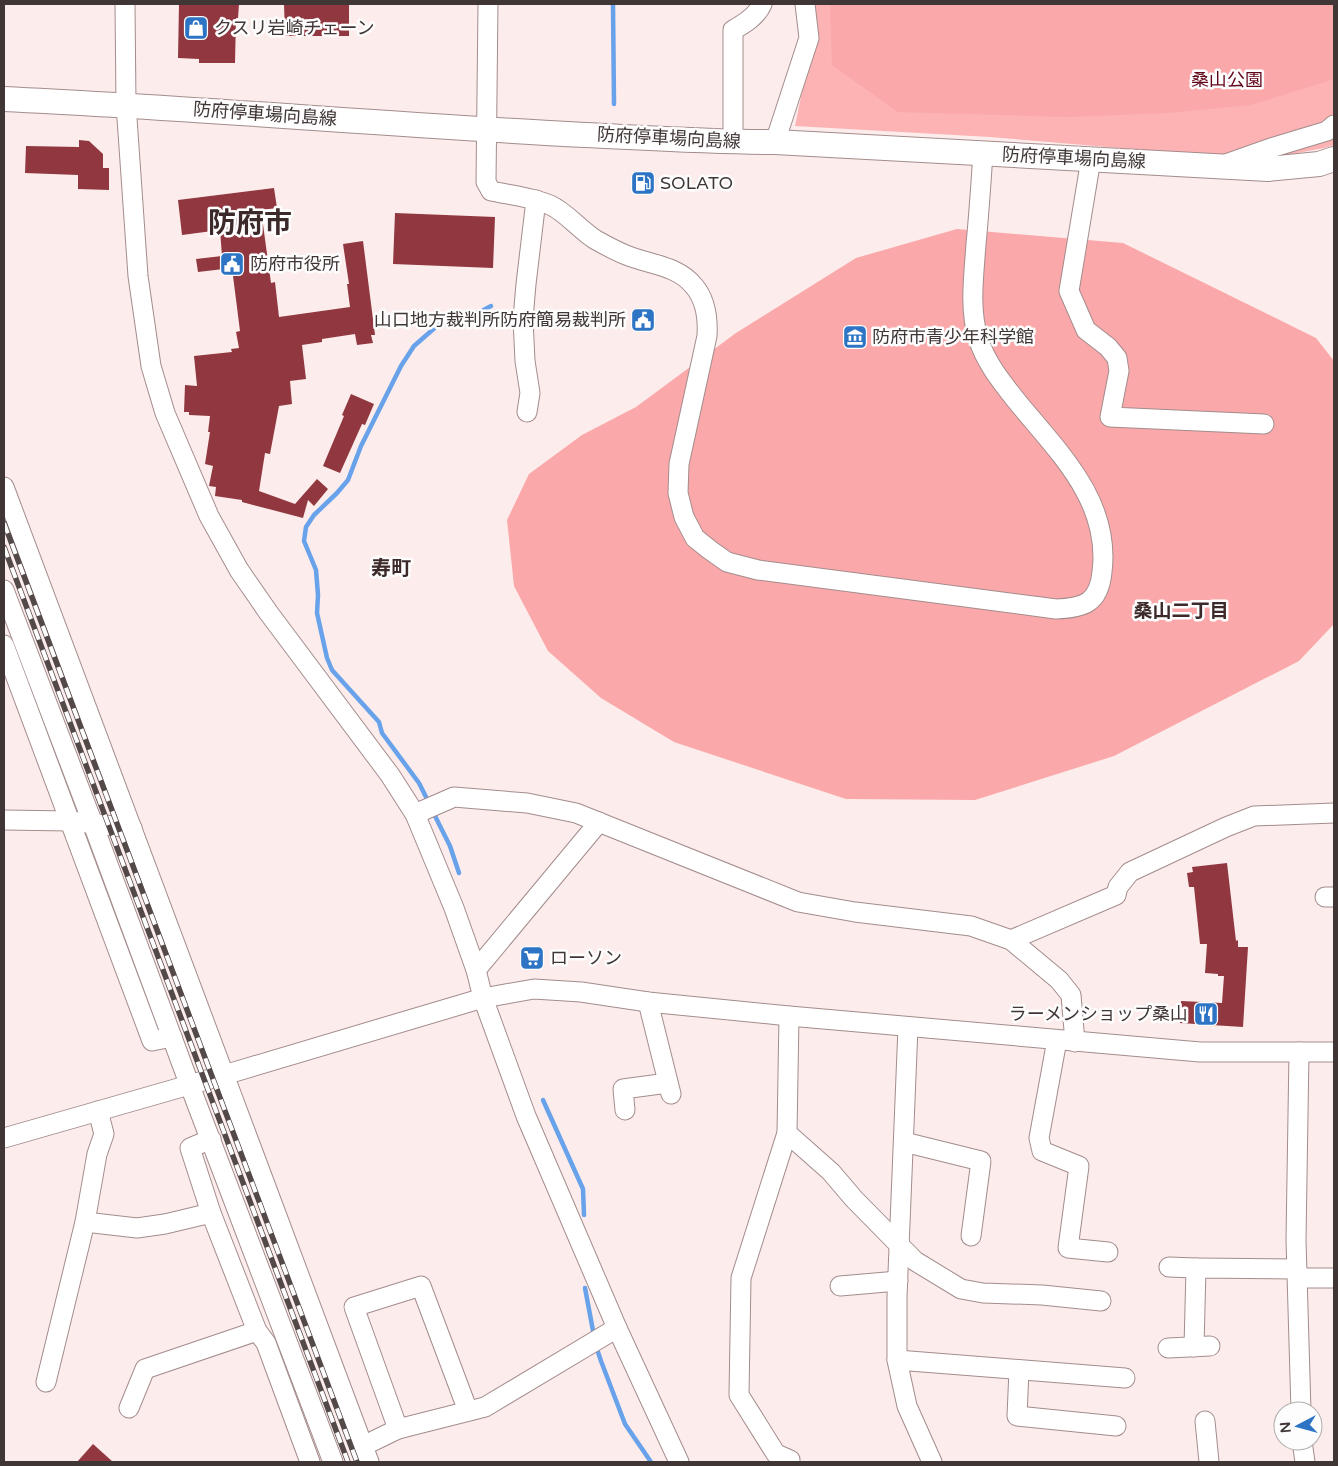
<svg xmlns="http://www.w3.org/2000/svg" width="1338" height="1466" viewBox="0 0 1338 1466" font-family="'Varela Round','Noto Sans JP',sans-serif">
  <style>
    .green { fill: #fdb2b3 }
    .forest { fill: #faa8aa }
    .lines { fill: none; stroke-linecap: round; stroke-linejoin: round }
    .stream { stroke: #68a2ea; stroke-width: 4.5 }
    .building { fill: #91373f }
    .minor-casing { stroke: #a48c8c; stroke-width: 21 }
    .major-casing { stroke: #a48c8c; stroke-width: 26 }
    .minor { stroke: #fff; stroke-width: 19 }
    .major { stroke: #fff; stroke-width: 24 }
    .rail-casing { stroke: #544949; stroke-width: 5.5 }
    .rail { stroke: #fdfdfd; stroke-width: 4; stroke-dasharray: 11; stroke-linecap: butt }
    .labels { text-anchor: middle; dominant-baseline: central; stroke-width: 5; stroke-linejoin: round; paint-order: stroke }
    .poi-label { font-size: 18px; fill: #403636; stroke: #fdfdfd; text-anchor: start }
    .park-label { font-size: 18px; fill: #610519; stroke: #fdfdfd }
    .street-label { font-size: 18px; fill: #403636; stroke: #fdfdfd }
    .neighbourhood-label { font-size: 19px; font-weight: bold; fill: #3c2929; stroke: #fdfdfd }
    .quarter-label { font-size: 20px; font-weight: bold; fill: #3c2929; stroke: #fdfdfd }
    .town-label { font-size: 28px; font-weight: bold; fill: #3c2929; stroke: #fdfdfd }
  </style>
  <rect width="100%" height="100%" fill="#fceceb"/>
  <path class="green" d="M 812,4 L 1334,4 L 1334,145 L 1324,148 L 1271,158 L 1226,157 L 990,137 L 795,126 L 815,28 Z"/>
  <g class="forest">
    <path d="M 830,4 L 1334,4 L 1334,79 L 1251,105 L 1168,113 L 1070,117 L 898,112 L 832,65 Z"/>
    <path d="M 957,229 L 1123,243 L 1316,338 L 1334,361 L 1334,624 L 1299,661 L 1114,756 L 975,800 L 846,799 L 674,742 L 601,698 L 548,651 L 514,586 L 507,520 L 529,474 L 582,435 L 636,407 L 736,333 L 856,258 Z"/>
  </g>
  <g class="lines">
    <g class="stream">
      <path d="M 613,4 L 614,104"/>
      <path d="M 429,803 L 419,783 L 382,733 L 379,722 L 332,670 L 327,658 L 317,613 L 318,595 L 316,570 L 304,541 L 306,527 L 314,515 L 337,493 L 348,480 L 361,446 L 401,366 L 414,346 L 438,325 L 458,316 L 480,312 L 491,306"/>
      <path d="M 432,810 L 450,846 L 459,873"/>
      <path d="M 543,1100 L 583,1189 L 584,1215"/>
      <path d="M 585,1288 L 594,1336"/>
      <path d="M 596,1346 L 601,1361 L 625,1424 L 651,1462"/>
    </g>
  </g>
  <g class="building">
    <path d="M 179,4 L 239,4 L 238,18 L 236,18 L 235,63 L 199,63 L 199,59 L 178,58 Z"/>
    <path d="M 284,4 L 349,4 L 349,36 L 285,36 Z"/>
    <path d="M 79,140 L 89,141 L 103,154 L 103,168 L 109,168 L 109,190 L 78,189 L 78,175 L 25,173 L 26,146 L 79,147 Z"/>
    <path d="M 274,188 L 277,208 L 261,210 L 271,283 L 275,282 L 279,317 L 350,307 L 347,284 L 349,284 L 343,244 L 363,241 L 375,335 L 371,335 L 373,343 L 357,345 L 355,334 L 322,339 L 322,342 L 302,345 L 306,379 L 290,381 L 292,404 L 279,406 L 270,454 L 265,453 L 259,491 L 295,504 L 317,479 L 328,489 L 314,506 L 308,500 L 303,518 L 242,502 L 242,500 L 215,496 L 216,487 L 209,486 L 213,466 L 205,464 L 210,432 L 208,432 L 210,416 L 189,415 L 189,412 L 184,412 L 185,385 L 197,386 L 194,356 L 232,352 L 231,349 L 239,348 L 236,332 L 240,331 L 232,268 L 198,272 L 196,259 L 222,256 L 220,230 L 182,235 L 178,200 Z"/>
    <path d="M 395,213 L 495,217 L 493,268 L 393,264 Z"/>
    <path d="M 351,394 L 374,404 L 365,425 L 362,424 L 340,473 L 323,466 L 344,416 L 342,415 Z"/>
    <path d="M 1227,863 L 1236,941 L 1238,940 L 1238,947 L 1248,947 L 1243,1027 L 1180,1023 L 1181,1001 L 1222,1003 L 1224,976 L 1218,976 L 1218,974 L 1205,973 L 1207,944 L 1200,944 L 1194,887 L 1189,887 L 1187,873 L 1193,872 L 1192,867 Z"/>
    <path d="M 93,1444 L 113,1462 L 77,1462 Z"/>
  </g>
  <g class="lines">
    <defs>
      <g id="minor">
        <path d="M 125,4 L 126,104 L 138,276 L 151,366 L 165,413 L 209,516 L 239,570 L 268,612 L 390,775 L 415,814 L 454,908 L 476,970 L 483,998 L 526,1116 L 617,1328 L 679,1462"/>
        <path d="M 488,4 L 486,182 L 491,191 C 510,195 532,197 550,205 C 566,212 580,230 596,240 C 605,245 616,251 626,255 C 650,265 677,265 694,286 C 706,300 708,319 707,336 L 679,464 L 678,493 L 684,517 L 695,538 L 710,550 L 727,562 L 758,570 L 1056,609 C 1084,608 1099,603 1102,572 C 1111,500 1057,451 1015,399 C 1000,380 985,361 978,338 C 969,307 974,275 976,244 C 979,214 981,183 983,153"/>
        <path d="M 733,142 L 733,30 C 744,24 757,16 762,4"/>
        <path d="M 775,142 L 809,38 L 805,4"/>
        <path d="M 1091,159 L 1069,291 L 1086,330 L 1108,347 L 1117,358 L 1119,371 L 1110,417 L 1264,424"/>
        <path d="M 1226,164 L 1274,147 L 1327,131 L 1334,125"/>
        <path d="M 527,412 L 530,393 L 525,361 L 523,319 L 526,284 L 536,200"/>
        <path d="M 4,487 L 369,1462"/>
        <path d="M 4,590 L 93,824 L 190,1086 L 333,1462"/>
        <path d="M 4,645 L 152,1041 L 172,1037"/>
        <path d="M 415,814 L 454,797 L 527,803 L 576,813 L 798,902 L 855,912 L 971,926 L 1011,940 L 1059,980 L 1071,995 L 1075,1042"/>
        <path d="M 4,820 L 70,821 L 132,828"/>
        <path d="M 1325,897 L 1334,897"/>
        <path d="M 1011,940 L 1116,895 L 1118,887 L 1130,872 L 1226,827 L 1254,816 L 1334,813"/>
        <path d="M 476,970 L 599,822"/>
        <path d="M 648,1002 L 671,1094"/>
        <path d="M 789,1016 L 787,1133 L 741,1278 L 739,1395 L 776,1454 L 790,1460 L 790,1462"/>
        <path d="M 908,1027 L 897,1297 L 897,1360 L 907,1406 L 932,1462"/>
        <path d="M 1057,1040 L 1039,1138 L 1042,1151 L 1079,1166 L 1068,1248 L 1108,1252"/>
        <path d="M 1299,1052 L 1296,1240 L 1301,1411"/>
        <path d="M 625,1110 L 623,1089 L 668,1083"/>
        <path d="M 787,1133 L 831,1172 L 854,1199 L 915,1261 L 961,1289 L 983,1293 L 1042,1295 L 1101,1301"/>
        <path d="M 4,1138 L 224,1075 L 483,998 L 534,989 L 581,992 L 648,1002 L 789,1016 L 1200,1052 L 1334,1052"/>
        <path d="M 211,1139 L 190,1148 L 211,1213 L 257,1331 L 266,1343 L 310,1462"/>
        <path d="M 904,1142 L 981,1161 L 971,1236"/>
        <path d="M 85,1222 L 137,1228 L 165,1224 L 211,1213"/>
        <path d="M 1169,1267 L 1196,1268"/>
        <path d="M 1298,1278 L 1334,1278"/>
        <path d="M 840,1286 L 898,1281"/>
        <path d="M 1194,1347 L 1196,1268 L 1297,1269"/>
        <path d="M 1168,1348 L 1210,1346"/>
        <path d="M 897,1360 L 1125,1378"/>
        <path d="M 1019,1370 L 1017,1416 L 1116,1426"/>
        <path d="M 46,1382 L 85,1222 L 97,1154 L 104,1134 L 98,1111"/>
        <path d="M 129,1408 L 145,1369 L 257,1331"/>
        <path d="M 1205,1421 L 1209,1462"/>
        <path d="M 398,1429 L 354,1307 L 421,1286 L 468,1411"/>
        <path d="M 1302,1441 L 1305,1462"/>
        <path d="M 363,1446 L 398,1429 L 485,1407 L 617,1328"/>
      </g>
      <path id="major" d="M 4,99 C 198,108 391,125 585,135 C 648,138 711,142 775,142 L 1268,169 L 1319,164 L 1334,159"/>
    </defs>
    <use href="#minor" class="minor-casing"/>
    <use href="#major" class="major-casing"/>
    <use href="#minor" class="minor"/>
    <use href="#major" class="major"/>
    <defs>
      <g id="rail">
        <path d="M 4,523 L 357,1462"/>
        <path d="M 4,547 L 348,1462"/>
      </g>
    </defs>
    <use href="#rail" class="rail-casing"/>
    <use href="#rail" class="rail"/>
  </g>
  <defs>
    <symbol id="shop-square" viewBox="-11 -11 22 22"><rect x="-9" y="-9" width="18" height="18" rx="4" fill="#2d74c5" stroke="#fdfdfd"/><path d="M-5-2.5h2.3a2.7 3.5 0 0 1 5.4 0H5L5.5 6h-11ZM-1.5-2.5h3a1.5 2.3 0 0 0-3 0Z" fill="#fff"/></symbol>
    <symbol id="fuel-square" viewBox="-11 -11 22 22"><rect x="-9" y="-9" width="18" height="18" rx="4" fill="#2d74c5" stroke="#fdfdfd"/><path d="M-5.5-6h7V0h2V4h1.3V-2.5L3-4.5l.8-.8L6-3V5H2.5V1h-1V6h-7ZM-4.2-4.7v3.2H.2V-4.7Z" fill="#fff"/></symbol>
    <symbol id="civic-square" viewBox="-11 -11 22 22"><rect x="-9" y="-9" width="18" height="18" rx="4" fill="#2d74c5" stroke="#fdfdfd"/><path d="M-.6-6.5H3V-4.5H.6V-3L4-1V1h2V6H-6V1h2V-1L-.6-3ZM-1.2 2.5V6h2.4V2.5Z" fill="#fff"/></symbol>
    <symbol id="museum-square" viewBox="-11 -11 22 22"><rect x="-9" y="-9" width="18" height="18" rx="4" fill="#2d74c5" stroke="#fdfdfd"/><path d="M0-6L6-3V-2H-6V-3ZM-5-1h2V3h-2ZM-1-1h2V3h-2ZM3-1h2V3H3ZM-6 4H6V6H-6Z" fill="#fff"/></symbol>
    <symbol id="supermarket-square" viewBox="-11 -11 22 22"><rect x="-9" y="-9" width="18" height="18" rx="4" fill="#2d74c5" stroke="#fdfdfd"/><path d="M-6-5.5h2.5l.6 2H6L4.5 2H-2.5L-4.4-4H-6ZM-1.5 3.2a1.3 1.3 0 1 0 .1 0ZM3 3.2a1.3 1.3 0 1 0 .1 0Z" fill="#fff"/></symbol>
    <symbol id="restaurant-square" viewBox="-11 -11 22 22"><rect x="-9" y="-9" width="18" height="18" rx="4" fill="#2d74c5" stroke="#fdfdfd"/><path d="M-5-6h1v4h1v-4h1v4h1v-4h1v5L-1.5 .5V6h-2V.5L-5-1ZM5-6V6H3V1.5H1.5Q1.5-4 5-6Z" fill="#fff"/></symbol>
  </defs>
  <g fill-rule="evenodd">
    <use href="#shop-square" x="182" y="14" width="28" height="28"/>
    <use href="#fuel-square" x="629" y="169" width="28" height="28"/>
    <use href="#civic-square" x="218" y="250" width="28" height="28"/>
    <use href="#civic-square" x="629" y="306" width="28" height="28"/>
    <use href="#museum-square" x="841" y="323" width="28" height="28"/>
    <use href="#supermarket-square" x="518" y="944" width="28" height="28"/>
    <use href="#restaurant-square" x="1192" y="1000" width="28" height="28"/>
  </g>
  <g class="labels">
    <g class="poi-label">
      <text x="214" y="28">クスリ岩崎チェーン</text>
      <text x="660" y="183">SOLATO</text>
      <text x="250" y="264">防府市役所</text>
      <text x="626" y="320" text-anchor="end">山口地方裁判所防府簡易裁判所</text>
      <text x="872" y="337">防府市青少年科学館</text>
      <text x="550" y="958">ローソン</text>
      <text x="1188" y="1014" text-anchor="end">ラーメンショップ桑山</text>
    </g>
    <g class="park-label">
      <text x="1227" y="80">桑山公園</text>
    </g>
    <g class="street-label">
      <text transform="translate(265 114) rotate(4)">防府停車場向島線</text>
      <text transform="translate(669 138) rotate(3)">防府停車場向島線</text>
      <text transform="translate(1074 158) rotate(3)">防府停車場向島線</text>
    </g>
    <g class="neighbourhood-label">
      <text x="1181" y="611">桑山二丁目</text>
    </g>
    <g class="quarter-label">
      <text x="391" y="569">寿町</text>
    </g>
    <g class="town-label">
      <text x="250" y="223">防府市</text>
    </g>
  </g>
  <rect width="1338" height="1466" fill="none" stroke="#403636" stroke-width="10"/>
  <g transform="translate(1298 1426) rotate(264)"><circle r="24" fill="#fdfdfd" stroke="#b1adad"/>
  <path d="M0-4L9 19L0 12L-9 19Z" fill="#2d74c5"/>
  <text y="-8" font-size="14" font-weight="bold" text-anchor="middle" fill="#403636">N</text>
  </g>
</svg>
